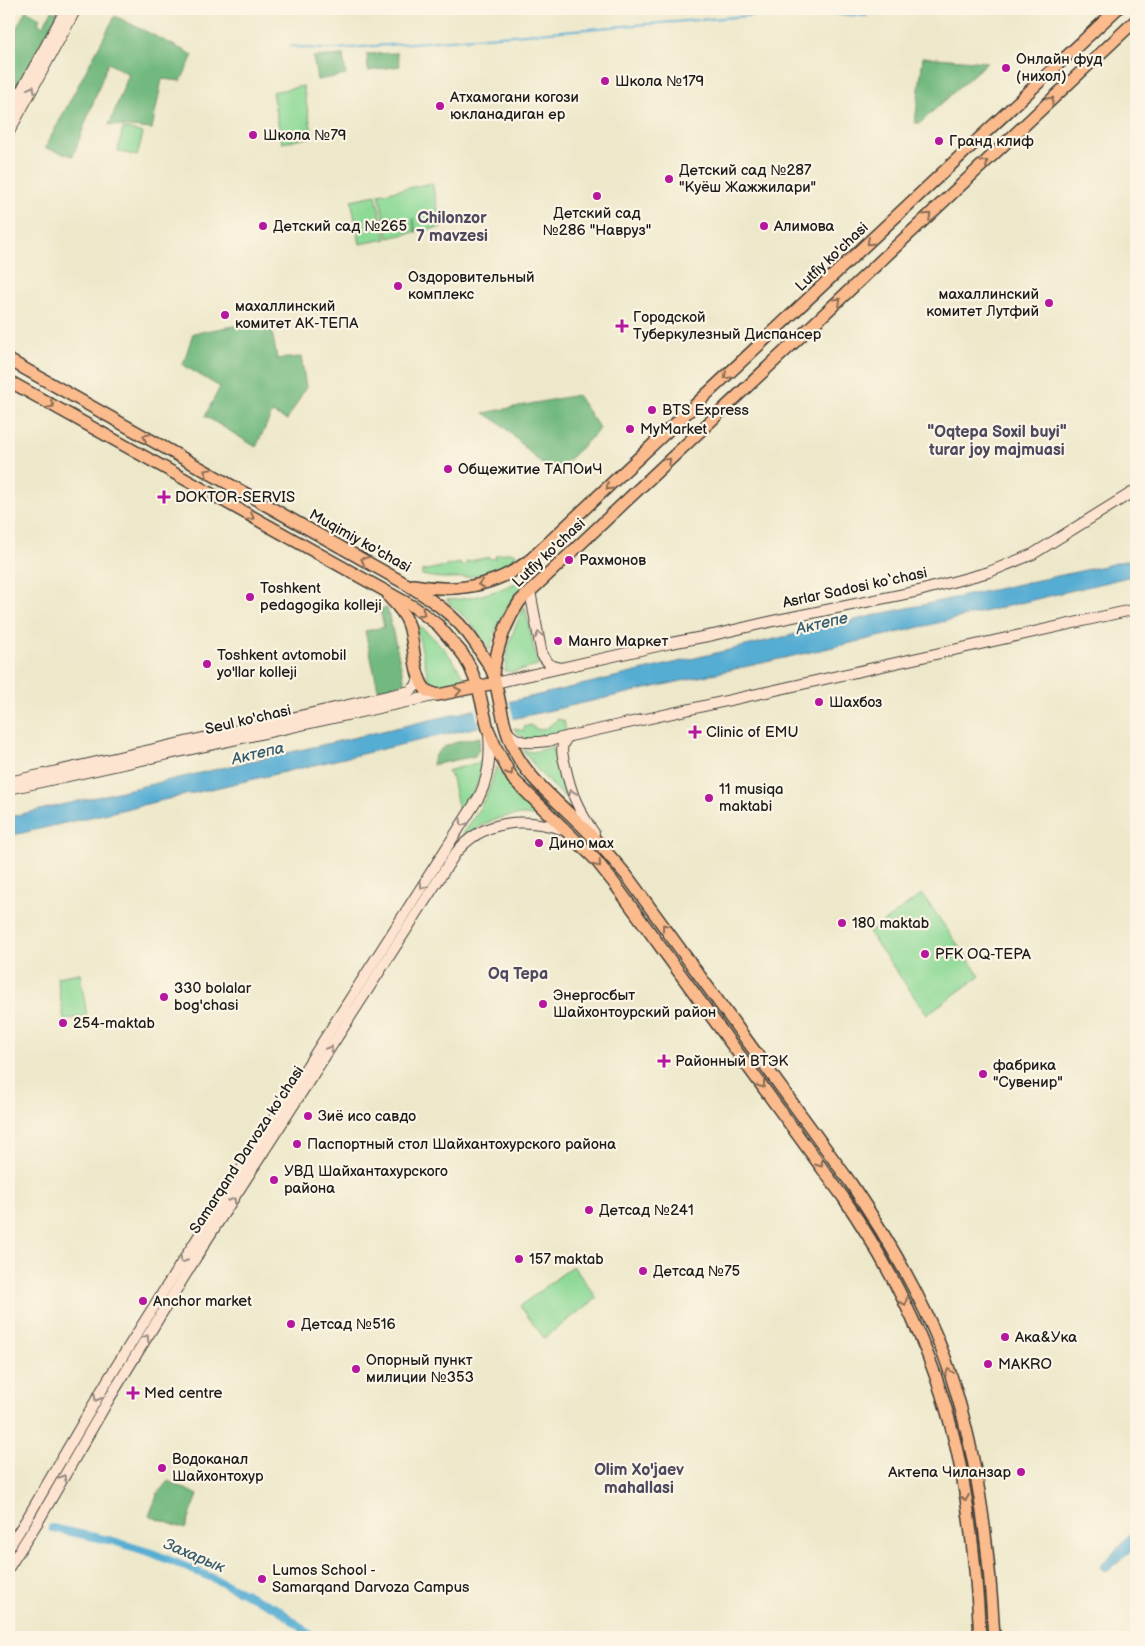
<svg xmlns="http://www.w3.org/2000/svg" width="1145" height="1646" viewBox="0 0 1145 1646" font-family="'Balsamiq Sans',sans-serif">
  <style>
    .green { fill: #8dd996; stroke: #547a59 }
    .forest { fill: #72b97f; stroke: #476a4e }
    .water { fill: #57add3; stroke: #3a6478 }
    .pier { fill: #eee8cb }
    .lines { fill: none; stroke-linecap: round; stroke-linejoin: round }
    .stream { stroke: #57add3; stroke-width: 2 }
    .canal { stroke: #57add3; stroke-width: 8 }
    .secondary-casing { stroke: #3c3b36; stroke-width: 12 }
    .primary-casing { stroke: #3c3b36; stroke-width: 14 }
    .secondary { stroke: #fde4d1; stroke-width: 10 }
    .primary { stroke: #fbbb8c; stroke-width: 11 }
    .oneway { stroke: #988a80 }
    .oneway2 { stroke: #8c6c54 }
    .poi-dot { fill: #b5179e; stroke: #fcf5e5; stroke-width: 2 }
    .labels { text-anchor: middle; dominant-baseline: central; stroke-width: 4.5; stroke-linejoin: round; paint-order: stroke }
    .poi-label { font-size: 15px; fill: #1c1c1c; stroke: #fcf5e5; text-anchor: start }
    .street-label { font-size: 15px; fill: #1c1c1c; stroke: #fcf5e5 }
    .neighbourhood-label { font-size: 16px; font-weight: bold; fill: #4d495f; stroke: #fcf5e5 }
    .water-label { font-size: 16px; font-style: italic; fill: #375d6e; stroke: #fcf5e5 }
  </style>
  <rect width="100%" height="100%" fill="#fcf5e5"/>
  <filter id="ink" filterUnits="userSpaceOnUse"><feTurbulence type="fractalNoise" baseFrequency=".02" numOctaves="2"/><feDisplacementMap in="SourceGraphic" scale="10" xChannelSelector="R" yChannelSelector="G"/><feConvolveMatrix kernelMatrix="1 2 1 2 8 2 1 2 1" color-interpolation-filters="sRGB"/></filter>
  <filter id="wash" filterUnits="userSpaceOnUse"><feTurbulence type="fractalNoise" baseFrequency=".0096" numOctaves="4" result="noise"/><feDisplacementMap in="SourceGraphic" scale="20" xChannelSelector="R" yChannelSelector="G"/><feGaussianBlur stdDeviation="1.12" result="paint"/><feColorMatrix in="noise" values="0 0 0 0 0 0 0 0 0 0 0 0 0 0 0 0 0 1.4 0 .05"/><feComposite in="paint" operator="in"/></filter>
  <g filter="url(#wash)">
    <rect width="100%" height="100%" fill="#eee8cb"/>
    <g class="green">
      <path d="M 303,86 L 313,137 L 282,143 L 272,92 Z"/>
      <path d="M 123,128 L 143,133 L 137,156 L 118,151 Z"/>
      <path d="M 432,183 L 442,227 L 416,232 L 413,218 L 415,232 L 388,238 L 379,194 Z"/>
      <path d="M 376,195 L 386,239 L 360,244 L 351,200 Z"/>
      <path d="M 511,552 L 517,555 C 495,578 451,582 422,575 L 422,571 L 460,563 L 461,566 L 466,565 L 466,562 L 489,557 L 490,559 L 496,558 L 496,555 Z"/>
      <path d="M 530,576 C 512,600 495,621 490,651 L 470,622 L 446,600 C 477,599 503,590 530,576 Z"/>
      <path d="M 525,607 L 538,666 L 512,672 L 505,671 C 507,647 513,628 525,607 Z"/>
      <path d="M 416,624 C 437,638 452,657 465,679 L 462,681 L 461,685 L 436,690 L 430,686 Z"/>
      <path d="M 558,719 L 564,721 L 566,732 L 528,740 L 523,738 L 513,728 L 524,731 L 524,727 L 530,725 C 544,735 547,727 558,719 Z"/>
      <path d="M 553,747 L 553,752 L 565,798 L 539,772 L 523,750 L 532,752 Z"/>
      <path d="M 484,758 C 482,780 471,797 460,816 L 452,778 L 447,771 L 477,763 Z"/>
      <path d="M 496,766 L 518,799 L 538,817 C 507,810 479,823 457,843 C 474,818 490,796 496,766 Z"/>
      <path d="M 922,894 L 980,976 L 927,1014 L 869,933 Z"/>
      <path d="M 80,973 L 87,1016 L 64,1020 L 57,977 Z"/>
      <path d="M 573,1266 L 597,1298 L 544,1338 L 520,1306 Z"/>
    </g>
    <g class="forest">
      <path d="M 26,10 L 40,18 L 38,23 L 43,26 L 52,11 L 58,13 L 9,104 L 9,42 Z"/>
      <path d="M 115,16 L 193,55 L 181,81 L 162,79 L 152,129 L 109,125 L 129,74 L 108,63 L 73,156 L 45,148 Z"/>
      <path d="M 397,53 L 400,66 L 368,71 L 367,54 Z"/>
      <path d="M 343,55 L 346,75 L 317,80 L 313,57 Z"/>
      <path d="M 923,57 L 987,62 L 920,123 L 915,123 Z"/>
      <path d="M 270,320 L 277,359 L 301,357 L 306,387 L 287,420 L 272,413 L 256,447 L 205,416 L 220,387 L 183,365 L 193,333 Z"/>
      <path d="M 577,395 L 600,429 L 553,475 L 501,424 L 484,413 Z"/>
      <path d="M 387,608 L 405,683 L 378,689 L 365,631 L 384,627 L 380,609 Z"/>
      <path d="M 480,737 L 479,749 L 475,756 L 432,765 C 434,743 463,741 480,737 Z"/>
      <path d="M 168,1481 L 198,1495 L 185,1529 L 149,1516 L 158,1493 Z"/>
    </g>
    <g class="water">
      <path d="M 1136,558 L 1136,575 L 900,632 L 516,718 L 9,836 L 9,817 L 543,694 L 889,612 L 1104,566 Z"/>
      <path d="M 1136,1528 L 1136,1547 L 1108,1571 L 1103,1571 L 1100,1567 Z"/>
    </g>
    <path class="pier" d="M 509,699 L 514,721 L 479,729 L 475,707 Z"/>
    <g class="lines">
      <path class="stream" d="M 290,46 L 317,49 L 337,49 L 798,12 L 867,16"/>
      <path class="canal" d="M 52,1528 L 113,1541 L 152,1553 L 210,1577 L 278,1609 L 313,1637"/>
    </g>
  </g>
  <g filter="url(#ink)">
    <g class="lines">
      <defs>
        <g id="secondary">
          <path d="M 9,113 L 66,9"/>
          <path d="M 9,132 L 76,9"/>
          <path d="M 530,591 L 542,655 L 550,665 L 561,668"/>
          <path d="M 495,683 L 671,643 L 713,635 L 773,621 L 919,591 L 989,572 L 1033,554 L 1136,490"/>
          <path d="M 506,730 C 517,745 532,743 548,741 L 1136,609"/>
          <path d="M 569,736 C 559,745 562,754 565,765 C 571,794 578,809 594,833"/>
          <path d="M 9,782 L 410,691 L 416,686 L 419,678"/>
          <path d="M 9,789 L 438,695"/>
          <path d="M 9,1547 L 28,1517 L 106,1383 L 156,1303 L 479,797 C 489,777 491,757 489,735"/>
          <path d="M 9,1567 L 39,1520 L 109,1399 L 208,1238 L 455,854 C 482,819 525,817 564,830"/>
        </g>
        <g id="primary">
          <path d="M 9,360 L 406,584 C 439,604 464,622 483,656 C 487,662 492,669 494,676 C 501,705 503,732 519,759 C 534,783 558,802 578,822 C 596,839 611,857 627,876 L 850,1182 C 887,1237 922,1296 945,1358 C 977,1447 989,1544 994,1637"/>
          <path d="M 9,381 L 414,607 L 438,625 L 462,653 L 470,667 L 478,687 L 488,729 L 497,750 L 513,779 L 595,859 L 614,883 L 843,1197 C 888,1263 925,1335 947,1412 C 968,1483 976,1563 980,1637"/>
          <path d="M 413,585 C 456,593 497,586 531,559 L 1117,9"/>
          <path d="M 389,597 C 397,605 406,615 409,626 C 415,645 413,677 427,691 L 438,695 L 495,683"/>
          <path d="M 493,673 C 497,647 505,623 520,601 L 1136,20"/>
        </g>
      </defs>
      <use href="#secondary" class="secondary-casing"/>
      <use href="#primary" class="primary-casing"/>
      <use href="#secondary" class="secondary"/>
      <use href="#primary" class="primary"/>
    </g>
    <defs><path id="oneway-chevron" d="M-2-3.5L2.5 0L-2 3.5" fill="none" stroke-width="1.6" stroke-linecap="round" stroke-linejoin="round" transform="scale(1.25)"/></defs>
    <g class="oneway">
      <use href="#oneway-chevron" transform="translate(32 89) rotate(-61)"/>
      <use href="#oneway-chevron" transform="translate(539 635) rotate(-101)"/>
      <use href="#oneway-chevron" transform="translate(572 793) rotate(-110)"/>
      <use href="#oneway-chevron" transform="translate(463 823) rotate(121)"/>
      <use href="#oneway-chevron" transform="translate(423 886) rotate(123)"/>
      <use href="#oneway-chevron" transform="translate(330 1049) rotate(-57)"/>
      <use href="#oneway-chevron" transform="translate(233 1201) rotate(-58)"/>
      <use href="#oneway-chevron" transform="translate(183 1260) rotate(122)"/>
      <use href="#oneway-chevron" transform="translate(146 1338) rotate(-58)"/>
      <use href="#oneway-chevron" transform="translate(97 1398) rotate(120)"/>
      <use href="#oneway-chevron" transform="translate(63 1478) rotate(-60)"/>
    </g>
    <g class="oneway2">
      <use href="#oneway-chevron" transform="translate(1051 100) rotate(-43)"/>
      <use href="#oneway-chevron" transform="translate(985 163) rotate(-43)"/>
      <use href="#oneway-chevron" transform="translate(928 216) rotate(-43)"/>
      <use href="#oneway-chevron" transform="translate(870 242) rotate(137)"/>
      <use href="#oneway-chevron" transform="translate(838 301) rotate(-43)"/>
      <use href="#oneway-chevron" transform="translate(727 376) rotate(137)"/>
      <use href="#oneway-chevron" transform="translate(51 405) rotate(29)"/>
      <use href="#oneway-chevron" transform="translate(146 437) rotate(-151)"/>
      <use href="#oneway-chevron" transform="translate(668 461) rotate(-43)"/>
      <use href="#oneway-chevron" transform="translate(207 472) rotate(-151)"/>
      <use href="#oneway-chevron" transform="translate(609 487) rotate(137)"/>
      <use href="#oneway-chevron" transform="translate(251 517) rotate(29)"/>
      <use href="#oneway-chevron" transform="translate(364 560) rotate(-151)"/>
      <use href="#oneway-chevron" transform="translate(481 584) rotate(168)"/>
      <use href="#oneway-chevron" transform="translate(422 613) rotate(35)"/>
      <use href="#oneway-chevron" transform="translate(458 691) rotate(-11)"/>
      <use href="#oneway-chevron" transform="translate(510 772) rotate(58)"/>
      <use href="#oneway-chevron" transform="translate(598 864) rotate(49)"/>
      <use href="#oneway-chevron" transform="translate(665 927) rotate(-127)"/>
      <use href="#oneway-chevron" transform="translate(762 1085) rotate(54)"/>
      <use href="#oneway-chevron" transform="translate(820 1164) rotate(54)"/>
      <use href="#oneway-chevron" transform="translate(904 1302) rotate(64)"/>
      <use href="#oneway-chevron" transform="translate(949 1372) rotate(-108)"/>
      <use href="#oneway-chevron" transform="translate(965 1498) rotate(81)"/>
    </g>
  </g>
  <g class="poi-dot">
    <circle cx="1006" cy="68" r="5"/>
    <circle cx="605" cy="81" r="5"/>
    <circle cx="440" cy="106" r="5"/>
    <circle cx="253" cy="135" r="5"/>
    <circle cx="939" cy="141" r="5"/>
    <circle cx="669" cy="179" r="5"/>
    <circle cx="597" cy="196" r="5"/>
    <circle cx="263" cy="226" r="5"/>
    <circle cx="764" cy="226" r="5"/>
    <circle cx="398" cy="286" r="5"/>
    <circle cx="1049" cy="303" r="5"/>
    <circle cx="225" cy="315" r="5"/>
    <path d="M619.5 318.5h5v5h5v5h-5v5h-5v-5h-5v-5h5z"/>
    <circle cx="652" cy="410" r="5"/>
    <circle cx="630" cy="429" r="5"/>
    <circle cx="448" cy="469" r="5"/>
    <path d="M161.5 489.5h5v5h5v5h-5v5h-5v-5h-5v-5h5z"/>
    <circle cx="569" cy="560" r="5"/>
    <circle cx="250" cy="597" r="5"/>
    <circle cx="558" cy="641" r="5"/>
    <circle cx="207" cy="664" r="5"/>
    <circle cx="819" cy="702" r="5"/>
    <path d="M692.5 724.5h5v5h5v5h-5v5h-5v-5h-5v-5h5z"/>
    <circle cx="709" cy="798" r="5"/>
    <circle cx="539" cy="843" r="5"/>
    <circle cx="842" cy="923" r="5"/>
    <circle cx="925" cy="954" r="5"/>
    <circle cx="164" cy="997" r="5"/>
    <circle cx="543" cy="1004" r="5"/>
    <circle cx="63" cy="1023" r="5"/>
    <path d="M661.5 1053.5h5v5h5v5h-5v5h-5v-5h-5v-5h5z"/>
    <circle cx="983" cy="1074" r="5"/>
    <circle cx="308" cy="1116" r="5"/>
    <circle cx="297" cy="1144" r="5"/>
    <circle cx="274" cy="1180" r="5"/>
    <circle cx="589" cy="1210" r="5"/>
    <circle cx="519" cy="1259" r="5"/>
    <circle cx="643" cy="1271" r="5"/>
    <circle cx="143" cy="1301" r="5"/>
    <circle cx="291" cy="1324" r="5"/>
    <circle cx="1005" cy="1337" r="5"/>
    <circle cx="988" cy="1364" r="5"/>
    <circle cx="356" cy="1369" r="5"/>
    <path d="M130.5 1385.5h5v5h5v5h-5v5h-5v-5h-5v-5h5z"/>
    <circle cx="162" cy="1468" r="5"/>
    <circle cx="1021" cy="1472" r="5"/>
    <circle cx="262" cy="1579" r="5"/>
  </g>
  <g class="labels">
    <g class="poi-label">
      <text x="1016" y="59">Онлайн фуд<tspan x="1016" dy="17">(нихол)</tspan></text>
      <text x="615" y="81">Школа №179</text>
      <text x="450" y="97">Атхамогани когози<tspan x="450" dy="17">юкланадиган ер</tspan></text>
      <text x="263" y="135">Школа №79</text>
      <text x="949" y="141">Гранд клиф</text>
      <text x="679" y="170">Детский сад №287<tspan x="679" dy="17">"Куёш Жажжилари"</tspan></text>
      <text x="597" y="213" text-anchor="middle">Детский сад<tspan x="597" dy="17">№286 "Навруз"</tspan></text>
      <text x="273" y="226">Детский сад №265</text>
      <text x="774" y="226">Алимова</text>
      <text x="408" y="277">Оздоровительный<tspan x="408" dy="17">комплекс</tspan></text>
      <text x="1039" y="294" text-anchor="end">махаллинский<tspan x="1039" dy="17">комитет Лутфий</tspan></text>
      <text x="235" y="306">махаллинский<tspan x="235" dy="17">комитет АК-ТЕПА</tspan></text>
      <text x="633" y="317">Городской<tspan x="633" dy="17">Туберкулезный Диспансер</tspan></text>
      <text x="662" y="410">BTS Express</text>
      <text x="640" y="429">MyMarket</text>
      <text x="458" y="469">Общежитие ТАПОиЧ</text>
      <text x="175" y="497">DOKTOR-SERVIS</text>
      <text x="579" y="560">Рахмонов</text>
      <text x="260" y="588">Toshkent<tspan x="260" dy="17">pedagogika kolleji</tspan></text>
      <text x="568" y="641">Манго Маркет</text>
      <text x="217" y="655">Toshkent avtomobil<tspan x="217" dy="17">yo'llar kolleji</tspan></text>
      <text x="829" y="702">Шахбоз</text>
      <text x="706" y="732">Clinic of EMU</text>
      <text x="719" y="789">11 musiqa<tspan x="719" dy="17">maktabi</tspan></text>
      <text x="549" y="843">Дино мах</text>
      <text x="852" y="923">180 maktab</text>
      <text x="935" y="954">PFK OQ-TEPA</text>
      <text x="174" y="988">330 bolalar<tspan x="174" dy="17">bog'chasi</tspan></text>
      <text x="553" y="995">Энергосбыт<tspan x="553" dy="17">Шайхонтоурский район</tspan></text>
      <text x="73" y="1023">254-maktab</text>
      <text x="675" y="1061">Районный ВТЭК</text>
      <text x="993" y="1065">фабрика<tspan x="993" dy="17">"Сувенир"</tspan></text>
      <text x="318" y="1116">Зиё исо савдо</text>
      <text x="307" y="1144">Паспортный стол Шайхантохурского района</text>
      <text x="284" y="1171">УВД Шайхантахурского<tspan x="284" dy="17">района</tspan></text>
      <text x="599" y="1210">Детсад №241</text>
      <text x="529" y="1259">157 maktab</text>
      <text x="653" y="1271">Детсад №75</text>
      <text x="153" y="1301">Anchor market</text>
      <text x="301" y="1324">Детсад №516</text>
      <text x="1015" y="1337">Ака&amp;Ука</text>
      <text x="366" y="1360">Опорный пункт<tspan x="366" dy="17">милиции №353</tspan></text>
      <text x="998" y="1364">MAKRO</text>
      <text x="144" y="1393">Med centre</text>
      <text x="172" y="1459">Водоканал<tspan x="172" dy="17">Шайхонтохур</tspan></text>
      <text x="1011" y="1472" text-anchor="end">Актепа Чиланзар</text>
      <text x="272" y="1570">Lumos School -<tspan x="272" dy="17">Samarqand Darvoza Campus</tspan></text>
    </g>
    <g class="street-label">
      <text transform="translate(832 257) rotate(-43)">Lutfiy ko'chasi</text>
      <text transform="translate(360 541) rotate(29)">Muqimiy ko'chasi</text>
      <text transform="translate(549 553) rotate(-43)">Lutfiy ko'chasi</text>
      <text transform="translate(855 588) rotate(-12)">Asrlar Sadosi ko‘chasi</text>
      <text transform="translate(248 720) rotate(-13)">Seul ko'chasi</text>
      <text transform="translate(247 1150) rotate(-57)">Samarqand Darvoza koʻchasi</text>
    </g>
    <g class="neighbourhood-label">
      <text x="452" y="218">Chilonzor<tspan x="452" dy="18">7 mavzesi</tspan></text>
      <text x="997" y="432">"Oqtepa Soxil buyi"<tspan x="997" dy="18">turar joy majmuasi</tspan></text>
      <text x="518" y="974">Oq Tepa</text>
      <text x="639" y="1470">Olim Xo'jaev<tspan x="639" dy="18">mahallasi</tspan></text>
    </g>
    <g class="water-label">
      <text transform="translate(822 624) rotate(-13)">Актепе</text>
      <text transform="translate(258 754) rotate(-13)">Актепа</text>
      <text transform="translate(194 1556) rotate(23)">Захарык</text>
    </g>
  </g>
  <rect width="1145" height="1646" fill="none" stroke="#fcf5e5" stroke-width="30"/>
</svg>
